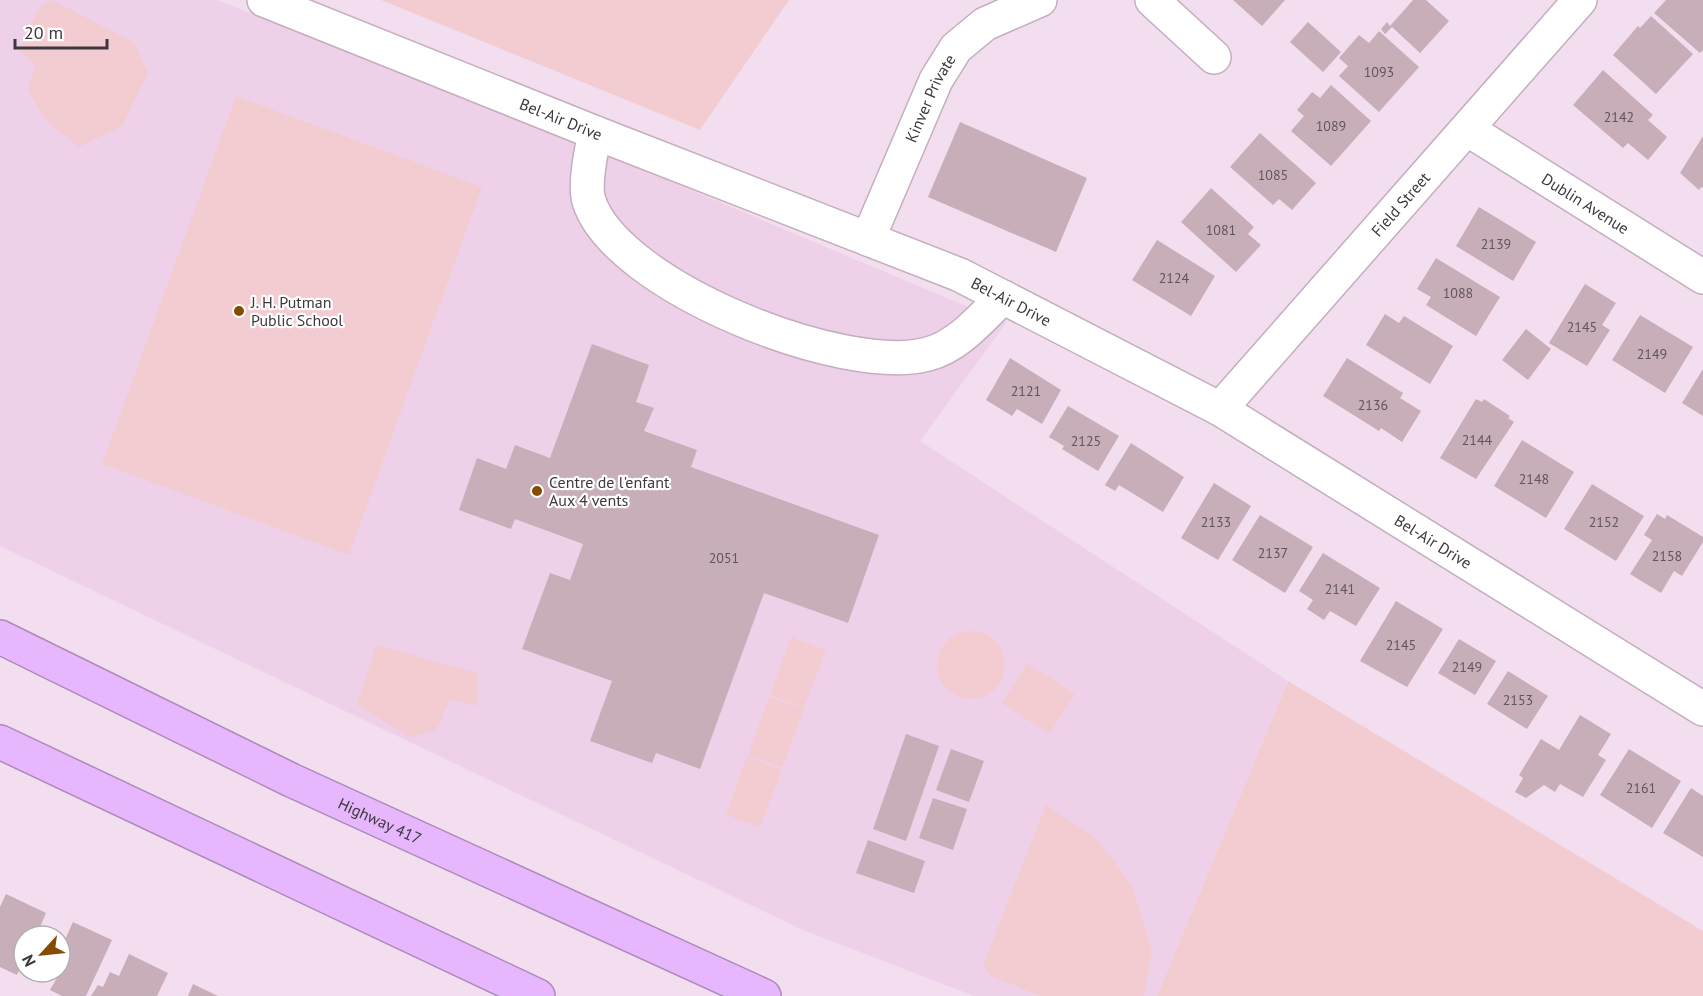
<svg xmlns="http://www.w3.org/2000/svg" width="1703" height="996" viewBox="0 0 1703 996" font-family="'PT Sans',sans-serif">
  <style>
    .built { fill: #eed1e8 }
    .green { fill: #f3ccd2 }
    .building { fill: #c8aeb9 }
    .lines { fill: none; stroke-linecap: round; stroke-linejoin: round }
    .minor-casing { stroke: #c3aebf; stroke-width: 36 }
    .highway-casing { stroke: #ac8aba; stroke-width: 36 }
    .minor { stroke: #fff; stroke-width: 33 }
    .highway { stroke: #e6b7fd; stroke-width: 33 }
    .poi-dot { fill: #854c00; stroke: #fff; stroke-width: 2 }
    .labels { text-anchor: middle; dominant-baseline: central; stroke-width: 4.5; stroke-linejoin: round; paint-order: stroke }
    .number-label { font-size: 14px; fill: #61555d }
    .street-label { font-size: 16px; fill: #3f373e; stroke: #fff }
    .poi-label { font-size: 16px; fill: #3f373e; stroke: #fff; text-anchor: start }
  </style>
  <rect width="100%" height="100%" fill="#f3deef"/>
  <path class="built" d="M 0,0 L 217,0 L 544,128 L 1006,323 L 920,441 L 1288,681 L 1157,996 L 974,996 L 803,930 L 0,546 Z"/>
  <g class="green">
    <path d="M 52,0 L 134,42 L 148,73 L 122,126 L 79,147 L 45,120 L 28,90 L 35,64 L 19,51 L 40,5 Z"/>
    <path d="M 381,0 L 789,0 L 700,130 Z"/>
    <path d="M 236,96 L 482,187 L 349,555 L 102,464 Z"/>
    <circle cx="971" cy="665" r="34"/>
    <path d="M 791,637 L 826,650 L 804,708 L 770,695 Z"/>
    <path d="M 376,645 L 478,673 L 477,706 L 450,699 L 437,729 L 411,738 L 357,705 Z"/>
    <path d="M 1027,663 L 1075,694 L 1049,734 L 1002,703 Z"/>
    <path d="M 1288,681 L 1703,931 L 1703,996 L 1157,996 Z"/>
    <path d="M 769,697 L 804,709 L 782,768 L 748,755 Z"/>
    <path d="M 747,756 L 782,770 L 760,827 L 726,815 Z"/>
    <path d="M 1046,805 L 1098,840 L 1133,888 L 1152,952 L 1144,996 L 1040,996 L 991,976 L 983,965 Z"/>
  </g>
  <g class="building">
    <path d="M 1233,0 L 1285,0 L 1262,26 Z"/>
    <path d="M 1413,0 L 1426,0 L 1449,21 L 1420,53 L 1392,27 L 1385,34 L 1381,29 L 1387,22 L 1390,26 Z"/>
    <path d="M 1666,0 L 1703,0 L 1703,50 L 1700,53 L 1654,13 Z"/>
    <path d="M 1651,16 L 1693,54 L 1656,94 L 1613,55 L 1638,26 L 1640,28 Z"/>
    <path d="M 1308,22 L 1341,52 L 1323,72 L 1290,42 Z"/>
    <path d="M 1379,31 L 1419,67 L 1379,112 L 1339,76 L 1348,66 L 1339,58 L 1359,35 L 1369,43 Z"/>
    <path d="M 1603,70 L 1653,115 L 1648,120 L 1667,137 L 1648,160 L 1628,143 L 1623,148 L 1573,105 Z"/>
    <path d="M 1331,85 L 1371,121 L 1331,166 L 1291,131 L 1304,116 L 1297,110 L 1312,92 L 1320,98 Z"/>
    <path d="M 960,122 L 1087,178 L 1056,252 L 928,197 Z"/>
    <path d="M 1260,133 L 1316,183 L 1292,210 L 1279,199 L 1273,205 L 1230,167 Z"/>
    <path d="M 1703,136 L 1703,188 L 1701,187 L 1699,190 L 1680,173 Z"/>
    <path d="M 1211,188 L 1254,227 L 1248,234 L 1261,245 L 1236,272 L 1181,222 Z"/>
    <path d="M 1479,207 L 1536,242 L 1513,281 L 1456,246 Z"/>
    <path d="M 1157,240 L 1215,276 L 1191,316 L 1132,280 Z"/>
    <path d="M 1436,258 L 1500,297 L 1476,336 L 1426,305 L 1431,297 L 1417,289 Z"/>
    <path d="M 1585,284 L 1616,303 L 1602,325 L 1610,330 L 1587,366 L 1549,343 Z"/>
    <path d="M 1385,314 L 1399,323 L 1404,316 L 1453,346 L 1430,384 L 1366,345 Z"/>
    <path d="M 1640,315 L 1693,347 L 1665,393 L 1612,360 Z"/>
    <path d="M 1526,329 L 1551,349 L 1528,380 L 1502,360 Z"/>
    <path d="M 592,344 L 649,365 L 636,402 L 654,408 L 644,431 L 697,450 L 691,467 L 879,535 L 848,623 L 764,593 L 700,769 L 656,753 L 652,763 L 590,741 L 612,681 L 522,649 L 550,573 L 570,580 L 583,544 L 515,519 L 511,529 L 459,510 L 477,458 L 506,469 L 515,445 L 550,458 Z"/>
    <path d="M 1010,358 L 1061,390 L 1042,424 L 1017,409 L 1012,416 L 986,400 Z"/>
    <path d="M 1347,358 L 1403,393 L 1400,398 L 1421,411 L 1402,442 L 1381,428 L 1379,431 L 1323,396 Z"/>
    <path d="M 1703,369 L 1703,416 L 1682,403 Z"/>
    <path d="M 1476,399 L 1482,402 L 1484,399 L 1510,416 L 1508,418 L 1514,422 L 1476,479 L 1440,458 Z"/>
    <path d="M 1068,406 L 1119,436 L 1098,471 L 1062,449 L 1064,446 L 1049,437 Z"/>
    <path d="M 1522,440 L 1574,472 L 1546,518 L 1494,486 Z"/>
    <path d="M 1131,443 L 1184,477 L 1163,512 L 1119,485 L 1115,491 L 1105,485 Z"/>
    <path d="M 1214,483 L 1251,506 L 1218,560 L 1181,538 Z"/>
    <path d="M 1592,484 L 1644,516 L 1616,561 L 1564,529 Z"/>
    <path d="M 1657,514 L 1665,519 L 1667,515 L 1703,537 L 1703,542 L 1682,576 L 1674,571 L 1661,593 L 1630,574 L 1652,540 L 1644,535 Z"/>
    <path d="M 1260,515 L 1313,547 L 1285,593 L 1232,560 Z"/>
    <path d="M 1323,553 L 1380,588 L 1356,626 L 1330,611 L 1324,620 L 1307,609 L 1313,600 L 1299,591 Z"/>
    <path d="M 1396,601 L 1443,629 L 1407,687 L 1360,661 Z"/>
    <path d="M 1459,639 L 1496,661 L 1475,695 L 1438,673 Z"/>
    <path d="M 1508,671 L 1548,696 L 1527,729 L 1487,704 Z"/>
    <path d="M 1580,715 L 1611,734 L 1598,755 L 1606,760 L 1583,797 L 1560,784 L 1555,792 L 1544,785 L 1526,798 L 1515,792 L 1523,778 L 1519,775 L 1541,739 L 1559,750 Z"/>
    <path d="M 906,734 L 939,746 L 906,841 L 873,829 Z"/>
    <path d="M 951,749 L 984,761 L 969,802 L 936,790 Z"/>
    <path d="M 1629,749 L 1681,781 L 1652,828 L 1600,795 Z"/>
    <path d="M 1691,788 L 1703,796 L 1703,857 L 1663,833 Z"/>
    <path d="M 933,798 L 967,809 L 953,850 L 919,838 Z"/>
    <path d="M 868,840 L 925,861 L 914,893 L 856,873 Z"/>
    <path d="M 6,894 L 46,913 L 36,936 L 24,936 L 24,960 L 17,975 L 0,967 L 0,907 Z"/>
    <path d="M 73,922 L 112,940 L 86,996 L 62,996 L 50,990 L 58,976 L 50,972 L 60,972 L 60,945 L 62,946 Z"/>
    <path d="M 129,954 L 168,973 L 157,996 L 91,996 L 98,985 L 103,987 L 110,972 L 119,976 Z"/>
    <path d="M 193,984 L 218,996 L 188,996 Z"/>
  </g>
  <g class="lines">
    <defs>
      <g id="minor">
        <path id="s1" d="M 264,0 L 596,133 L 960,275 L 1220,409 L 1703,709"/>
        <path d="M 1152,0 L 1214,57"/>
        <path id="s2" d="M 1467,129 L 1703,277"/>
        <path d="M 596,133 C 591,148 584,186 589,201 C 616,286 845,377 928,354 C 959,346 981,318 1003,297"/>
        <path id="s3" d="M 868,239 L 936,80 L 956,48 L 985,24 L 1040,0"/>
        <path id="s4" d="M 1220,409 L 1580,0"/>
      </g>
      <g id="highway">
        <path id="s5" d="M 0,637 L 291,780 L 764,996"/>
        <path d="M 0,742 L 538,996"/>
      </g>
    </defs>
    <use href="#minor" class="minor-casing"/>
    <use href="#highway" class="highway-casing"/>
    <use href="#minor" class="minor"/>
    <use href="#highway" class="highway"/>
  </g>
  <g class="poi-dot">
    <circle cx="239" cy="311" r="6"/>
    <circle cx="537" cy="491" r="6"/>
  </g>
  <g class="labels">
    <g class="number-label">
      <text x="1379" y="72">1093</text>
      <text x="1619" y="117">2142</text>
      <text x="1331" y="126">1089</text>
      <text x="1273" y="175">1085</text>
      <text x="1221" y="230">1081</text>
      <text x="1496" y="244">2139</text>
      <text x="1174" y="278">2124</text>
      <text x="1458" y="293">1088</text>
      <text x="1582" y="327">2145</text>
      <text x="1652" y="354">2149</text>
      <text x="1026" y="391">2121</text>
      <text x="1373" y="405">2136</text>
      <text x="1477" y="440">2144</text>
      <text x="1086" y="441">2125</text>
      <text x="1534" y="479">2148</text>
      <text x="1216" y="522">2133</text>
      <text x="1604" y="522">2152</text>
      <text x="1273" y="553">2137</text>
      <text x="1667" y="556">2158</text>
      <text x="724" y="558">2051</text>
      <text x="1340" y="589">2141</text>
      <text x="1401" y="645">2145</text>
      <text x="1467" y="667">2149</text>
      <text x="1518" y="700">2153</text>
      <text x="1641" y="788">2161</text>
    </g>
    <g class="street-label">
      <text stroke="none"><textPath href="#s3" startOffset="154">Kinver Private</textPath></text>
      <text stroke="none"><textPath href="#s1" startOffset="320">Bel-Air Drive</textPath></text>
      <text stroke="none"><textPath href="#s2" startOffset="140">Dublin Avenue</textPath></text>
      <text stroke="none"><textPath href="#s4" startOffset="273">Field Street</textPath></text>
      <text stroke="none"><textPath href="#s1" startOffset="806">Bel-Air Drive</textPath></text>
      <text stroke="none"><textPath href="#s1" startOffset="1292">Bel-Air Drive</textPath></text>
      <text stroke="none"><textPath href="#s5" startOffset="422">Highway 417</textPath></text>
    </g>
    <g class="poi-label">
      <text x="251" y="302">J. H. Putman<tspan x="251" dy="18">Public School</tspan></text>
      <text x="549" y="482">Centre de l'enfant<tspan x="549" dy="18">Aux 4 vents</tspan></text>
    </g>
  </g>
  <g transform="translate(42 954) rotate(243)"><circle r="28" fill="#ffffff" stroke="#b2afb2" stroke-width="1.5"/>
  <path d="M0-4.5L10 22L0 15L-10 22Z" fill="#854c00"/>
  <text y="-9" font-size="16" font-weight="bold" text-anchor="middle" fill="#3f373e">N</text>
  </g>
  <path d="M15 39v9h92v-9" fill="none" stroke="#3f373e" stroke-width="3"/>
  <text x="24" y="39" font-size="18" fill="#3f373e" stroke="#ffffff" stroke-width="4.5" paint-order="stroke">20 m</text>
</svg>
